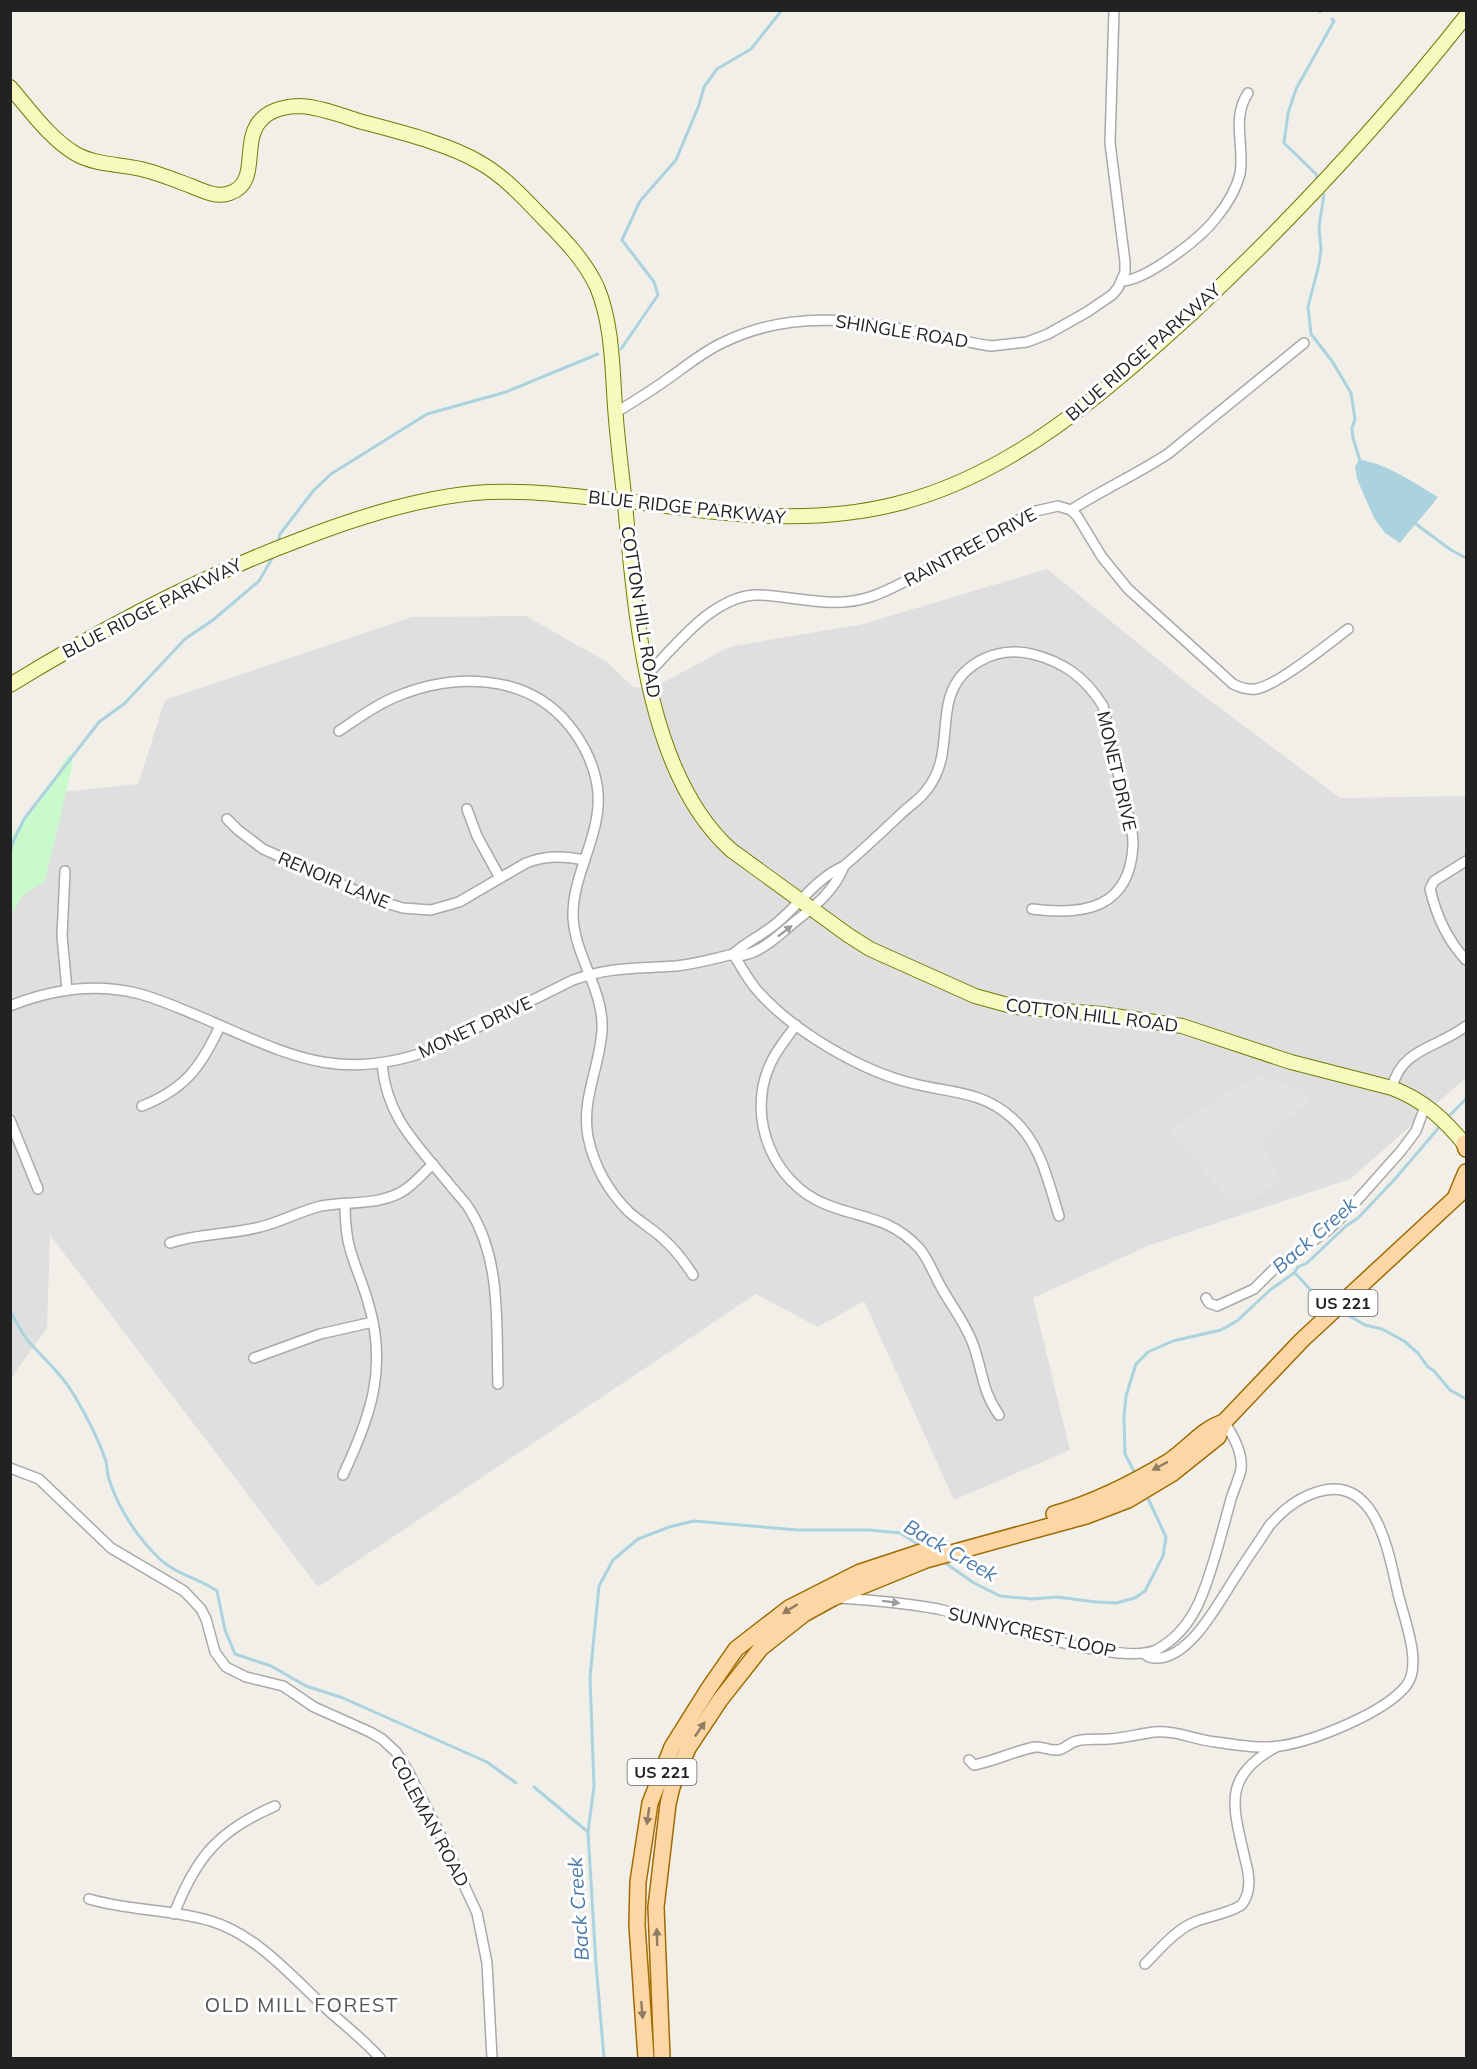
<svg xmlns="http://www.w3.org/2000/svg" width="1477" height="2069" viewBox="0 0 1477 2069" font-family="Mulish,sans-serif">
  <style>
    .residential { fill: #e0dfdf }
    .park { fill: #c8facc }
    .parking { fill: #e2e2e2 }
    .water { fill: #aad3df }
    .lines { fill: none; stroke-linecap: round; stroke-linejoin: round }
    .stream { stroke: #aad3df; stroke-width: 3 }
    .street-casing { stroke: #a9a9a9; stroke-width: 12 }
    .secondary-casing { stroke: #707d05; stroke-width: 16 }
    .primary-casing { stroke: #a06b00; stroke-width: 18 }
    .street { stroke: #fff; stroke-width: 9 }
    .secondary { stroke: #f7fabf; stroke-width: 14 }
    .primary { stroke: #fcd6a4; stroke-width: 15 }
    .secondary-bridge-casing { stroke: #707d05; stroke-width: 16; stroke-linecap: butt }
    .secondary-bridge { stroke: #f7fabf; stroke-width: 14 }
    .oneway { fill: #9c9c9c }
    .oneway2 { fill: #8f7c63 }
    .labels { text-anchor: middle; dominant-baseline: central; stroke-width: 6; stroke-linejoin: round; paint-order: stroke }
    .shield { fill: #fff; stroke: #646464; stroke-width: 1.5 }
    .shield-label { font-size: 16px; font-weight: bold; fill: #222 }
    .street-label { font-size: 18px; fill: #222; stroke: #fff }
    .water-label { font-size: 20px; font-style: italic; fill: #4a7aab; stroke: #fff }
    .neighbourhood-label { font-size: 20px; letter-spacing: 1.5px; fill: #555; stroke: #fff }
  </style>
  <rect width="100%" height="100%" fill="#f2efe9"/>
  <path class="residential" d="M 1047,569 L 1188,684 L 1340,798 L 1466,796 L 1466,1078 L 1350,1179 L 1150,1245 L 1033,1298 L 1070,1450 L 954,1500 L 864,1301 L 818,1327 L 756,1294 L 318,1587 L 50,1235 L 47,1328 L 11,1378 L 11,860 L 52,793 L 138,784 L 165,700 L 412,617 L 526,616 L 607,662 L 633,687 L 651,689 L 729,647 L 863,624 Z"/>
  <path class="park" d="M 69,754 L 73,762 L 45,881 L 23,895 L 11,916 L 11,836 L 45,793 Z"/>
  <path class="parking" d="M 1258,1075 L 1304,1090 L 1311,1099 L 1262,1141 L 1282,1181 L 1249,1201 L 1229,1200 L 1169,1129 Z"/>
  <path class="water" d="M 1359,460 C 1384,462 1416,484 1438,497 C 1426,513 1412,527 1400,543 L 1385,533 L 1374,518 L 1357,479 L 1355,467 Z"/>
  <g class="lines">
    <g class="stream">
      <path d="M 1319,10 L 1320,12"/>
      <path d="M 1318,179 L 1316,174 L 1284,143 L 1288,113 L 1296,89 L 1334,21 L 1332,19"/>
      <path d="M 1324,195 L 1319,226 L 1321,250 L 1319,264 L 1308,307 L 1311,334 L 1332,361 L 1351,393 L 1355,419 L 1352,428 L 1353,438 L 1360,461"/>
      <path d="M 621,349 L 658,295 L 654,282 L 622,240 L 640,201 L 676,160 L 699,105 L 704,87 L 717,69 L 751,49 L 782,10"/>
      <path d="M 1416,524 L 1451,550 L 1466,558"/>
      <path d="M 278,542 L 280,534 L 314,490 L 331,474 L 427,414 L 506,392 L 598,354"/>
      <path d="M 10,853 L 13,842 L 24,819 L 99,722 L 124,704 L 185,639 L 213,620 L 259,581 L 273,557"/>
      <path d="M 1447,1118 L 1466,1099"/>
      <path d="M 1295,1273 L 1319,1299 L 1332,1306"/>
      <path d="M 10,1310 C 16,1321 21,1333 29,1342 C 44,1359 62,1374 74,1395 C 86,1415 98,1438 106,1461 C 107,1467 107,1473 109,1479 C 118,1508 138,1539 161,1560 C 177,1575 199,1578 217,1591 L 225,1630 L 235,1654 L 271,1666 L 306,1686 L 343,1698 L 487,1762 L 516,1783"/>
      <path d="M 1341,1311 L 1365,1325 L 1382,1329 L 1404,1341 L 1418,1353 L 1428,1367 L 1434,1371 L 1450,1390 L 1466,1399"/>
      <path d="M 1136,1475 L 1125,1454 L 1124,1417 L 1126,1396 L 1136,1364 L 1148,1352 L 1173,1341 L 1221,1330 L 1237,1321 L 1270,1290 L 1294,1273 L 1298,1267 L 1307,1263 L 1346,1226 L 1358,1218 L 1395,1179 L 1441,1125"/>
      <path d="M 941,1560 L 974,1583 L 1000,1596 L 1032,1599 L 1057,1597 L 1096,1602 L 1116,1603 L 1135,1598 L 1145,1591 L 1163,1556 L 1166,1537 L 1146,1494"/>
      <path d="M 534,1787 L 588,1832"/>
      <path d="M 604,2058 L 596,1964 L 588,1832 L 594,1786 L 590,1677 L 599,1586 L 613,1560 L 638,1539 L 669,1527 L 694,1521 L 798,1530 L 869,1530 L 900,1533 L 921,1546"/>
    </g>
    <defs>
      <g id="street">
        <path d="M 1122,281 C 1147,280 1201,238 1216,218 C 1226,206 1236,190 1240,174 C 1245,147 1231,118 1248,93"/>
        <path d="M 615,413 C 633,402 651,391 669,378 C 686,366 703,352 722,343 C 813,298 897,331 991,346 L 1027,342 L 1048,334 L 1087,312 L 1112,295 L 1118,288 L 1125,272 L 1125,262 L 1110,143 L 1114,10"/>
        <path d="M 1071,510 L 1077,516 L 1102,557 L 1128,589 L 1233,684 C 1241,688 1248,690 1256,689 C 1278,685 1328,644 1348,629"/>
        <path d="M 648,674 C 676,645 716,592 761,595 C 798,597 833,609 870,597 C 886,592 900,584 915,576 C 956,555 995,531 1036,511 L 1058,506 L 1071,510 C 1103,489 1138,474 1169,453 L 1304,343"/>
        <path d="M 339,731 C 357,719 374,706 393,698 C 451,673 525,672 568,724 C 584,743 596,768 598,793 C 601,837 572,874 573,917 C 575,957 604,990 602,1030 C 600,1067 581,1099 588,1137 C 594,1166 608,1191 629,1212 C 639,1221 651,1228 661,1237 C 674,1248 684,1261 693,1275"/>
        <path d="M 467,809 L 477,836 L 500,878"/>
        <path d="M 227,819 L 238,830 L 263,849 L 379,901 L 403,908 L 431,910 L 459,902 L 526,863 C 547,855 564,856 585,860"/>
        <path d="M 1466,861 L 1434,881 L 1430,889 C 1436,914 1448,941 1466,960"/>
        <path d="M 65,871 L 62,936 L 67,990"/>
        <path d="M 733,954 C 747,941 765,934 779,921 C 801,902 817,878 844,866 C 864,849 883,831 902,813 C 909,806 919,800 925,792 C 948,765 942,736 948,705 C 955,666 995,645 1032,654 C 1064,662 1086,678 1103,706 C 1109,734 1116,762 1122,791 C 1125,807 1134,828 1133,845 C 1130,908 1085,916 1032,909"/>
        <path d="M 733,954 C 741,966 747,978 756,989 C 791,1030 862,1072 915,1084 C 951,1093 982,1091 1012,1118 C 1041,1144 1048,1181 1059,1216"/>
        <path d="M 10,1006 C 50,990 93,983 136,993 C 157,998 176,1007 196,1015 C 286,1053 337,1086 436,1048 L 573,980 C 613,966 636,969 676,966 C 695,964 712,959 730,955 C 735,954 739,956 744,955 C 764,951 782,932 797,920 C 817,905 835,889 844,866"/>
        <path d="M 796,1025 C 787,1038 775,1051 769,1067 C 747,1118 773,1183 825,1204 C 861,1219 889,1216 919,1248 C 928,1258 934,1275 941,1287 C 952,1307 967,1325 974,1347 C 983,1373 982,1391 999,1415"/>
        <path d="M 382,1064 C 387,1119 417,1144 450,1185 C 456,1193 465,1201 470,1210 C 502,1261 496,1326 498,1384"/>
        <path d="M 1392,1088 C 1401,1048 1438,1048 1466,1026"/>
        <path d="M 142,1106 C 185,1089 201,1067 220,1026"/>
        <path d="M 10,1120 L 38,1189"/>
        <path d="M 170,1243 C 200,1233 230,1235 260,1227 C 281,1222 300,1211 321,1206 C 349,1201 382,1206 406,1189 C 416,1182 424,1172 433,1164"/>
        <path d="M 1206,1298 L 1209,1303 L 1217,1306 L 1254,1289 L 1275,1268 L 1328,1230 L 1344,1215 L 1401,1151 L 1416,1131 L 1426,1104"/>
        <path d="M 254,1358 L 320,1334 L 373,1322"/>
        <path d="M 10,1468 L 39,1479 L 111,1548 L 184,1591 L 201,1609 L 206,1619 L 215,1652 L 226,1667 L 246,1677 L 283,1686 L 314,1707 L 370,1732 L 382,1739 L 396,1752 L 408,1771 L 445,1844 L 477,1913 L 487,1963 L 492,2058"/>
        <path d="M 343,1475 C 371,1416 388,1367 368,1302 C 363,1284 355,1267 350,1249 C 346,1235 345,1219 345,1204"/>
        <path d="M 839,1598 C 872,1600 905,1603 938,1609 C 982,1619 1120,1667 1156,1650 C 1197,1629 1207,1583 1219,1543 C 1223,1528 1227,1514 1231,1499 C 1234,1489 1239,1479 1241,1469 C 1243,1452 1233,1435 1224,1422"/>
        <path d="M 969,1760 L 974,1765 C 995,1761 1014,1751 1035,1747 C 1043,1746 1049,1751 1057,1750 C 1064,1750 1070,1742 1077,1741 C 1087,1738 1099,1740 1109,1739 C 1124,1738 1139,1734 1154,1732 C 1176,1730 1195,1740 1216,1742 C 1236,1745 1260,1749 1280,1746 C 1314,1741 1384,1713 1406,1686 C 1424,1664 1402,1614 1397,1589 C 1388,1550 1375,1473 1317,1492 C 1296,1499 1283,1510 1269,1526 C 1259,1542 1248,1557 1238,1573 C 1221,1598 1191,1659 1156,1658 C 1150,1658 1148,1657 1144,1653"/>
        <path d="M 89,1899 C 129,1911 171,1909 211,1921 C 259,1936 294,1979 330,2012 C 347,2027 365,2041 380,2058"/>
        <path d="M 174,1914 C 196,1857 219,1830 275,1806"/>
        <path d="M 1145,1964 C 1161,1948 1176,1929 1197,1921 C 1208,1917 1239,1910 1243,1903 C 1252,1889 1249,1874 1245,1859 C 1233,1806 1221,1776 1278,1746"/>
      </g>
      <g id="secondary">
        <path d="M 10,87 C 30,110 50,139 76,154 C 96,165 119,164 141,169 C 158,173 175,180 191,186 C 203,191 217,198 230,193 C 262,182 239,139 263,118 C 272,109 288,106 300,106 C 320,107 340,115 359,121 C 395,131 447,143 479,162 C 504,176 524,198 544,219 C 564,239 585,261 597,287 C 614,327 612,377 616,419 C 619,455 624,490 627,526 C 637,629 650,777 731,850 L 848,935 L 870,949 L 975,996 L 1015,1007 L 1101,1014 L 1182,1026 L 1291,1062 L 1392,1088 C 1424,1100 1445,1120 1466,1146"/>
        <path d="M 636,502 C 723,514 809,526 896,504 C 1012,475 1104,393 1191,314 C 1291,221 1382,122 1466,16"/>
        <path d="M 10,685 C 103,628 197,578 299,540 C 355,518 414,499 474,493 C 518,489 562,495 606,499"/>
      </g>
      <g id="primary">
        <path d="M 1464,1143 L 1466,1149"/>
        <path d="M 1456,1196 L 1466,1172"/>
        <path d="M 1054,1514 C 1093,1503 1133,1483 1168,1462 C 1188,1449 1202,1429 1224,1422"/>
        <path d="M 646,2058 L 637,1925 L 638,1882 L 650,1803 L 672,1747 L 709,1688 L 736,1649 L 789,1608 L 860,1572 L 939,1546"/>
        <path d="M 662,2058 L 656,1907 L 668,1804 L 672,1787 L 688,1748 L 720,1700 L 761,1648 L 804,1614 L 833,1598 L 926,1560 L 1086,1516 L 1128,1500 L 1173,1473 L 1218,1437 L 1224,1422 L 1302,1340 L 1466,1188"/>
      </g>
    </defs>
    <use href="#street" class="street-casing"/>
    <use href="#secondary" class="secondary-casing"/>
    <use href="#primary" class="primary-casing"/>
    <use href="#street" class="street"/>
    <use href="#secondary" class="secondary"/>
    <use href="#primary" class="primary"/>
    <defs>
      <path id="secondary-bridge" d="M 606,499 L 636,502"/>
    </defs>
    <use href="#secondary-bridge" class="secondary-bridge-casing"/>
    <use href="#secondary-bridge" class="secondary-bridge"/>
  </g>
  <defs><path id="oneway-solid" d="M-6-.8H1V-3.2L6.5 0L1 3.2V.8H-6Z" transform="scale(1.5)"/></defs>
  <g class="oneway">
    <use href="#oneway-solid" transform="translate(785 931) rotate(-38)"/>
    <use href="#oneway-solid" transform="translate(891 1602) rotate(7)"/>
  </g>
  <g class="oneway2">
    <use href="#oneway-solid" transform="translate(1160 1466) rotate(152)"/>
    <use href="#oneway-solid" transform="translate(790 1609) rotate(148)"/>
    <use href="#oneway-solid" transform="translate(700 1729) rotate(-56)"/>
    <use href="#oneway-solid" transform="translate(648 1816) rotate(98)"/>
    <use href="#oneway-solid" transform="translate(657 1937) rotate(-92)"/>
    <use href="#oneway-solid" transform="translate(642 2010) rotate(85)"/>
  </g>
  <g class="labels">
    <g class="shield">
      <rect x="1308.5" y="1290" width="69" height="26" rx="4.5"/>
      <rect x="627.5" y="1759" width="69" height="26" rx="4.5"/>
    </g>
    <g class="shield-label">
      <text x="1343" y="1303">US 221</text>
      <text x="662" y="1772">US 221</text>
    </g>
    <g class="street-label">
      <text transform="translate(902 331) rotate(9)">SHINGLE ROAD</text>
      <text transform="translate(1143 352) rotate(-41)">BLUE RIDGE PARKWAY</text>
      <text transform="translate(687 507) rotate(6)">BLUE RIDGE PARKWAY</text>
      <text transform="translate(970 547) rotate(-28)">RAINTREE DRIVE</text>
      <text transform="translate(152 608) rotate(-27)">BLUE RIDGE PARKWAY</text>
      <text transform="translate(641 612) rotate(81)">COTTON HILL ROAD</text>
      <text transform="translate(1117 771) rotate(77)">MONET DRIVE</text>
      <text transform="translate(334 880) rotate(23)">RENOIR LANE</text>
      <text transform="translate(1092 1015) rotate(7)">COTTON HILL ROAD</text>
      <text transform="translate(475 1027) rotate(-25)">MONET DRIVE</text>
      <text transform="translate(1032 1632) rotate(13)">SUNNYCREST LOOP</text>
      <text transform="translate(430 1821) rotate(62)">COLEMAN ROAD</text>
    </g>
    <g class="water-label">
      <text transform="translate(1314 1235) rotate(-41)">Back Creek</text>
      <text transform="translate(951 1550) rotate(30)">Back Creek</text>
      <text transform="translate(578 1909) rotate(-94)">Back Creek</text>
    </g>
    <g class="neighbourhood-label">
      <text x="302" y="2004">OLD MILL FOREST</text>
    </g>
  </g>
  <rect width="1477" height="2069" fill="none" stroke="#222222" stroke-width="24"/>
</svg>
